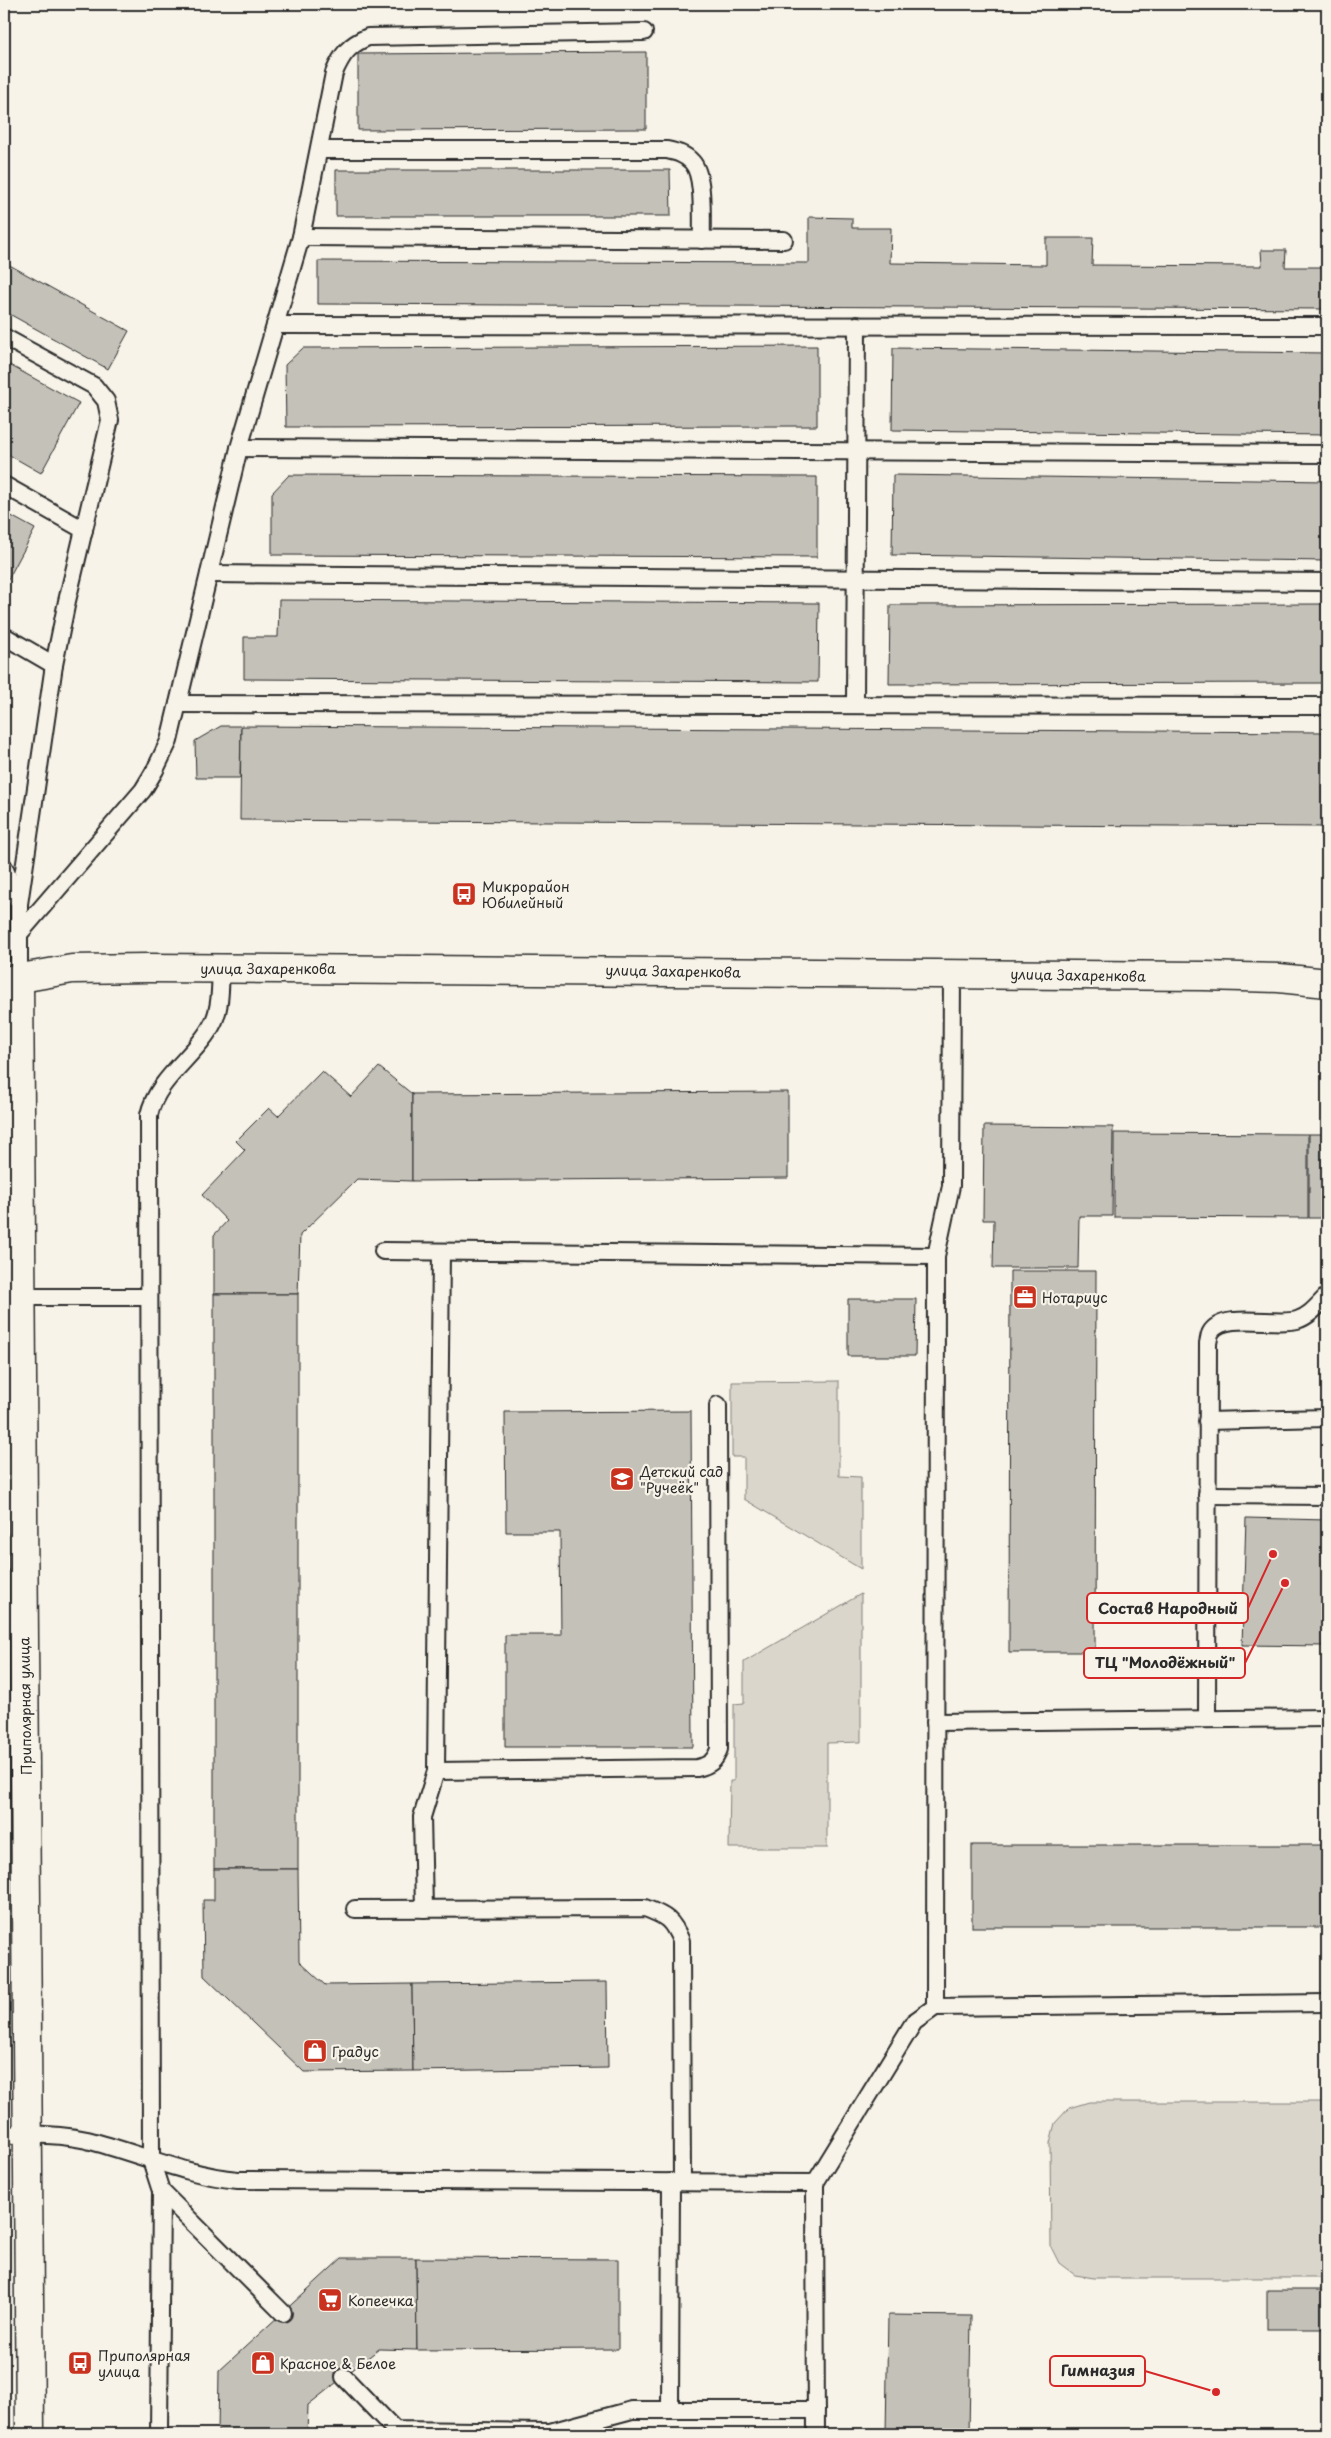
<svg xmlns="http://www.w3.org/2000/svg" width="1331" height="2438" viewBox="0 0 1331 2438" font-family="'Playpen Sans',sans-serif">
  <style>
    .green { fill: #dad6cc; stroke: #82807c }
    .building { fill: #c4c1b9; stroke: #2b2b2b }
    .lines { fill: none; stroke-linecap: round; stroke-linejoin: round }
    .lane-casing { stroke: #2b2b2b; stroke-width: 20 }
    .street-casing { stroke: #2b2b2b; stroke-width: 31 }
    .lane { stroke: #f7f3e8; stroke-width: 16 }
    .street { stroke: #f7f3e8; stroke-width: 28 }
    .labels { text-anchor: middle; dominant-baseline: central; stroke-width: 4.5; stroke-linejoin: round; paint-order: stroke }
    .poi-label { font-size: 14px; fill: #2b2b2b; stroke: #f7f3e8; text-anchor: start }
    .street-label { font-size: 14px; fill: #2b2b2b; stroke: #f7f3e8 }
    .leader { fill: none; stroke: #d62828; stroke-width: 2 }
    .callout-dot { fill: #d62828; stroke: #f7f3e8; stroke-width: 2 }
    .callout { fill: #f7f3e8; stroke: #d62828; stroke-width: 2 }
    .callout-label { font-size: 15px; text-anchor: middle; font-weight: bold; fill: #2b2b2b }
  </style>
  <rect width="100%" height="100%" fill="#f7f3e8"/>
  <filter id="ink" filterUnits="userSpaceOnUse"><feTurbulence type="fractalNoise" baseFrequency=".02" numOctaves="2"/><feDisplacementMap in="SourceGraphic" scale="10" xChannelSelector="R" yChannelSelector="G"/><feConvolveMatrix kernelMatrix="1 2 1 2 8 2 1 2 1" color-interpolation-filters="sRGB"/></filter>
  <g filter="url(#ink)">
    <g class="green">
      <path d="M 839,1381 L 839,1476 L 861,1477 L 861,1569 L 744,1499 L 744,1457 L 732,1457 L 732,1382 Z"/>
      <path d="M 861,1594 L 861,1742 L 827,1743 L 827,1848 L 729,1848 L 730,1781 L 734,1781 L 734,1704 L 744,1703 L 744,1662 Z"/>
      <path d="M 1089,2102 L 1327,2102 L 1327,2278 L 1094,2278 L 1075,2275 L 1059,2263 L 1051,2247 L 1050,2143 L 1055,2123 L 1069,2108 Z"/>
    </g>
    <g class="building">
      <path d="M 646,52 L 646,129 L 358,130 L 358,54 Z"/>
      <path d="M 336,170 L 670,170 L 671,216 L 336,216 Z"/>
      <path d="M 809,217 L 852,218 L 852,228 L 891,228 L 890,263 L 1046,265 L 1046,238 L 1093,238 L 1092,265 L 1262,266 L 1261,250 L 1286,250 L 1285,267 L 1327,267 L 1327,309 L 318,304 L 318,261 L 809,263 Z"/>
      <path d="M 4,262 L 129,331 L 108,369 L 4,311 Z"/>
      <path d="M 817,346 L 817,426 L 286,427 L 285,365 L 303,348 Z"/>
      <path d="M 893,348 L 1327,353 L 1327,435 L 892,430 Z"/>
      <path d="M 4,362 L 79,403 L 41,473 L 4,452 Z"/>
      <path d="M 289,475 L 817,477 L 817,557 L 272,555 L 272,493 Z"/>
      <path d="M 893,475 L 1327,481 L 1327,561 L 892,555 Z"/>
      <path d="M 4,512 L 35,529 L 4,587 Z"/>
      <path d="M 279,600 L 819,603 L 818,682 L 244,679 L 244,637 L 278,637 Z"/>
      <path d="M 1327,604 L 1327,683 L 889,684 L 890,605 Z"/>
      <path d="M 221,726 L 241,726 L 240,778 L 196,778 L 195,741 Z"/>
      <path d="M 241,726 L 1327,732 L 1327,827 L 240,820 Z"/>
      <path d="M 379,1067 L 412,1094 L 412,1181 L 357,1179 L 300,1235 L 298,1294 L 214,1294 L 214,1235 L 227,1221 L 202,1195 L 245,1150 L 236,1141 L 269,1108 L 278,1116 L 322,1071 L 351,1097 Z"/>
      <path d="M 788,1092 L 788,1178 L 412,1181 L 412,1094 Z"/>
      <path d="M 984,1126 L 1113,1127 L 1112,1216 L 1079,1216 L 1078,1268 L 993,1268 L 994,1220 L 983,1220 Z"/>
      <path d="M 1114,1133 L 1308,1134 L 1308,1218 L 1114,1217 Z"/>
      <rect x="1309" y="1134" width="18" height="84"/>
      <path d="M 1010,1271 L 1096,1271 L 1095,1652 L 1009,1652 Z"/>
      <rect x="214" y="1294" width="84" height="575"/>
      <path d="M 848,1299 L 916,1299 L 915,1356 L 848,1356 Z"/>
      <path d="M 691,1411 L 693,1747 L 505,1747 L 505,1635 L 561,1635 L 560,1532 L 506,1532 L 505,1412 Z"/>
      <path d="M 1246,1518 L 1327,1520 L 1327,1646 L 1242,1645 Z"/>
      <rect x="972" y="1845" width="355" height="82"/>
      <path d="M 214,1869 L 298,1869 L 299,1961 L 325,1985 L 412,1984 L 413,2071 L 304,2072 L 204,1976 L 203,1900 L 214,1900 Z"/>
      <path d="M 607,1982 L 608,2068 L 413,2071 L 412,1984 Z"/>
      <path d="M 342,2258 L 416,2258 L 417,2350 L 379,2349 L 308,2405 L 307,2434 L 218,2434 L 219,2371 Z"/>
      <path d="M 416,2258 L 618,2259 L 618,2349 L 417,2350 Z"/>
      <rect x="1267" y="2290" width="60" height="39"/>
      <path d="M 888,2315 L 971,2316 L 969,2434 L 886,2434 Z"/>
    </g>
    <g class="lines">
      <defs>
        <g id="lane">
          <path d="M 319,150 L 667,150 C 676,152 685,154 692,162 C 705,176 701,220 702,240"/>
          <path d="M 301,237 L 784,240"/>
          <path d="M 275,325 L 1327,326"/>
          <path d="M 4,337 L 94,386 L 106,401 L 110,420 L 67,601 L 54,665 L 19,904"/>
          <path d="M 239,448 L 1327,454"/>
          <path d="M 4,485 L 84,530"/>
          <path d="M 209,574 L 1327,582"/>
          <path d="M 4,636 L 54,665"/>
          <path d="M 178,704 L 1327,706"/>
          <path d="M 855,705 L 857,325"/>
          <path d="M 4,867 L 19,904 L 19,978"/>
          <path d="M 19,934 L 143,790 L 155,770 L 169,741 L 239,448 L 301,237 L 334,73 C 342,54 349,45 368,37 L 644,32"/>
          <path d="M 952,974 L 951,1186 L 936,1256 L 935,2007 L 1327,2003"/>
          <path d="M 383,1251 L 936,1256"/>
          <path d="M 22,1297 L 149,1297"/>
          <path d="M 1207,1421 L 1327,1418"/>
          <path d="M 4,1466 L 23,1466"/>
          <path d="M 1207,1495 L 1327,1496"/>
          <path d="M 1207,1718 L 1208,1343 C 1209,1340 1209,1335 1211,1332 C 1224,1311 1276,1326 1297,1320 C 1310,1316 1318,1305 1327,1296"/>
          <path d="M 935,1722 L 1327,1718"/>
          <path d="M 436,1771 L 697,1768 C 710,1765 715,1761 719,1749 L 718,1405"/>
          <path d="M 355,1909 L 645,1908 C 666,1916 672,1919 681,1941 L 682,2182"/>
          <path d="M 424,1909 L 422,1817 L 436,1771 L 441,1252"/>
          <path d="M 4,2135 C 31,2134 60,2134 87,2140 C 138,2153 185,2175 238,2180 L 815,2183"/>
          <path d="M 161,2191 L 283,2313"/>
          <path d="M 344,2377 L 395,2430 L 550,2432 L 632,2410 L 816,2410"/>
          <path d="M 670,2408 L 671,2182"/>
          <path d="M 159,2434 L 161,2191 L 151,2160 L 149,1115 C 157,1077 198,1055 214,1021 C 221,1005 220,985 221,968"/>
          <path d="M 816,2434 L 815,2183 L 914,2022 L 935,2007"/>
        </g>
        <g id="street">
          <path d="M 19,978 L 30,2434"/>
          <path d="M 4,981 L 72,969 L 148,968 L 1204,976 L 1279,978 L 1327,983"/>
        </g>
      </defs>
      <use href="#lane" class="lane-casing"/>
      <use href="#street" class="street-casing"/>
      <use href="#lane" class="lane"/>
      <use href="#street" class="street"/>
    </g>
  </g>
  <defs>
    <symbol id="bus-square" viewBox="-11 -11 22 22"><rect x="-9" y="-9" width="18" height="18" rx="4" fill="#c8321e" stroke="#f7f3e8"/><path d="M-5-6H5V4H4V6H2V4H-2V6H-4V4H-5ZM-3.5-4V0h7V-4ZM-3.5 1.2v1.5H-2V1.2ZM2 1.2v1.5H3.5V1.2Z" fill="#fff"/></symbol>
    <symbol id="office-square" viewBox="-11 -11 22 22"><rect x="-9" y="-9" width="18" height="18" rx="4" fill="#c8321e" stroke="#f7f3e8"/><path d="M-6-3h4V-5.5h4V-3h4V5H-6ZM-1-4.5V-3h2v-1.5ZM-6 0V1H6V0Z" fill="#fff"/></symbol>
    <symbol id="school-square" viewBox="-11 -11 22 22"><rect x="-9" y="-9" width="18" height="18" rx="4" fill="#c8321e" stroke="#f7f3e8"/><path d="M0-5L7-2L0 1L-7-2ZM-4 1L0 2.5L4 1V4Q0 6-4 4Z" fill="#fff"/></symbol>
    <symbol id="shop-square" viewBox="-11 -11 22 22"><rect x="-9" y="-9" width="18" height="18" rx="4" fill="#c8321e" stroke="#f7f3e8"/><path d="M-5-2.5h2.3a2.7 3.5 0 0 1 5.4 0H5L5.5 6h-11ZM-1.5-2.5h3a1.5 2.3 0 0 0-3 0Z" fill="#fff"/></symbol>
    <symbol id="supermarket-square" viewBox="-11 -11 22 22"><rect x="-9" y="-9" width="18" height="18" rx="4" fill="#c8321e" stroke="#f7f3e8"/><path d="M-6-5.5h2.5l.6 2H6L4.5 2H-2.5L-4.4-4H-6ZM-1.5 3.2a1.3 1.3 0 1 0 .1 0ZM3 3.2a1.3 1.3 0 1 0 .1 0Z" fill="#fff"/></symbol>
  </defs>
  <g fill-rule="evenodd">
    <use href="#bus-square" x="450" y="880" width="28" height="28"/>
    <use href="#office-square" x="1011" y="1283" width="28" height="28"/>
    <use href="#school-square" x="608" y="1465" width="28" height="28"/>
    <use href="#shop-square" x="301" y="2037" width="28" height="28"/>
    <use href="#supermarket-square" x="316" y="2286" width="28" height="28"/>
    <use href="#bus-square" x="66" y="2349" width="28" height="28"/>
    <use href="#shop-square" x="249" y="2349" width="28" height="28"/>
  </g>
  <g class="labels">
    <g class="poi-label">
      <text x="482" y="886">Микрорайон<tspan x="482" dy="16">Юбилейный</tspan></text>
      <text x="1042" y="1297">Нотариус</text>
      <text x="640" y="1471">Детский сад<tspan x="640" dy="16">"Ручеёк"</tspan></text>
      <text x="332" y="2051">Градус</text>
      <text x="348" y="2300">Копеечка</text>
      <text x="98" y="2355">Приполярная<tspan x="98" dy="16">улица</tspan></text>
      <text x="280" y="2363">Красное &amp; Белое</text>
    </g>
    <g class="street-label">
      <text x="268" y="968">улица Захаренкова</text>
      <text transform="translate(673 971) rotate(1)">улица Захаренкова</text>
      <text transform="translate(1078 975) rotate(1)">улица Захаренкова</text>
      <text transform="translate(25 1706) rotate(-91)">Приполярная улица</text>
    </g>
  </g>
  <path class="leader" d="M1273 1554L1248 1608M1285 1583L1245 1663M1216 2392L1145 2371"/>
  <g class="callout-dot">
    <circle cx="1273" cy="1554" r="5"/>
    <circle cx="1285" cy="1583" r="5"/>
    <circle cx="1216" cy="2392" r="5"/>
  </g>
  <g class="callout">
    <rect x="1087" y="1593" width="161" height="30" rx="5"/>
    <rect x="1084" y="1648" width="161" height="30" rx="5"/>
    <rect x="1050" y="2356" width="95" height="30" rx="5"/>
  </g>
  <g class="callout-label">
    <text x="1168" y="1614">Состав Народный</text>
    <text x="1165" y="1668">ТЦ "Молодёжный"</text>
    <text x="1098" y="2376">Гимназия</text>
  </g>
  <rect width="1331" height="2438" fill="none" stroke="#f7f3e8" stroke-width="20"/>
  <rect x="10" y="10" width="1311" height="2418" fill="none" stroke="#2b2b2b" stroke-width="2" filter="url(#ink)"/>
</svg>
